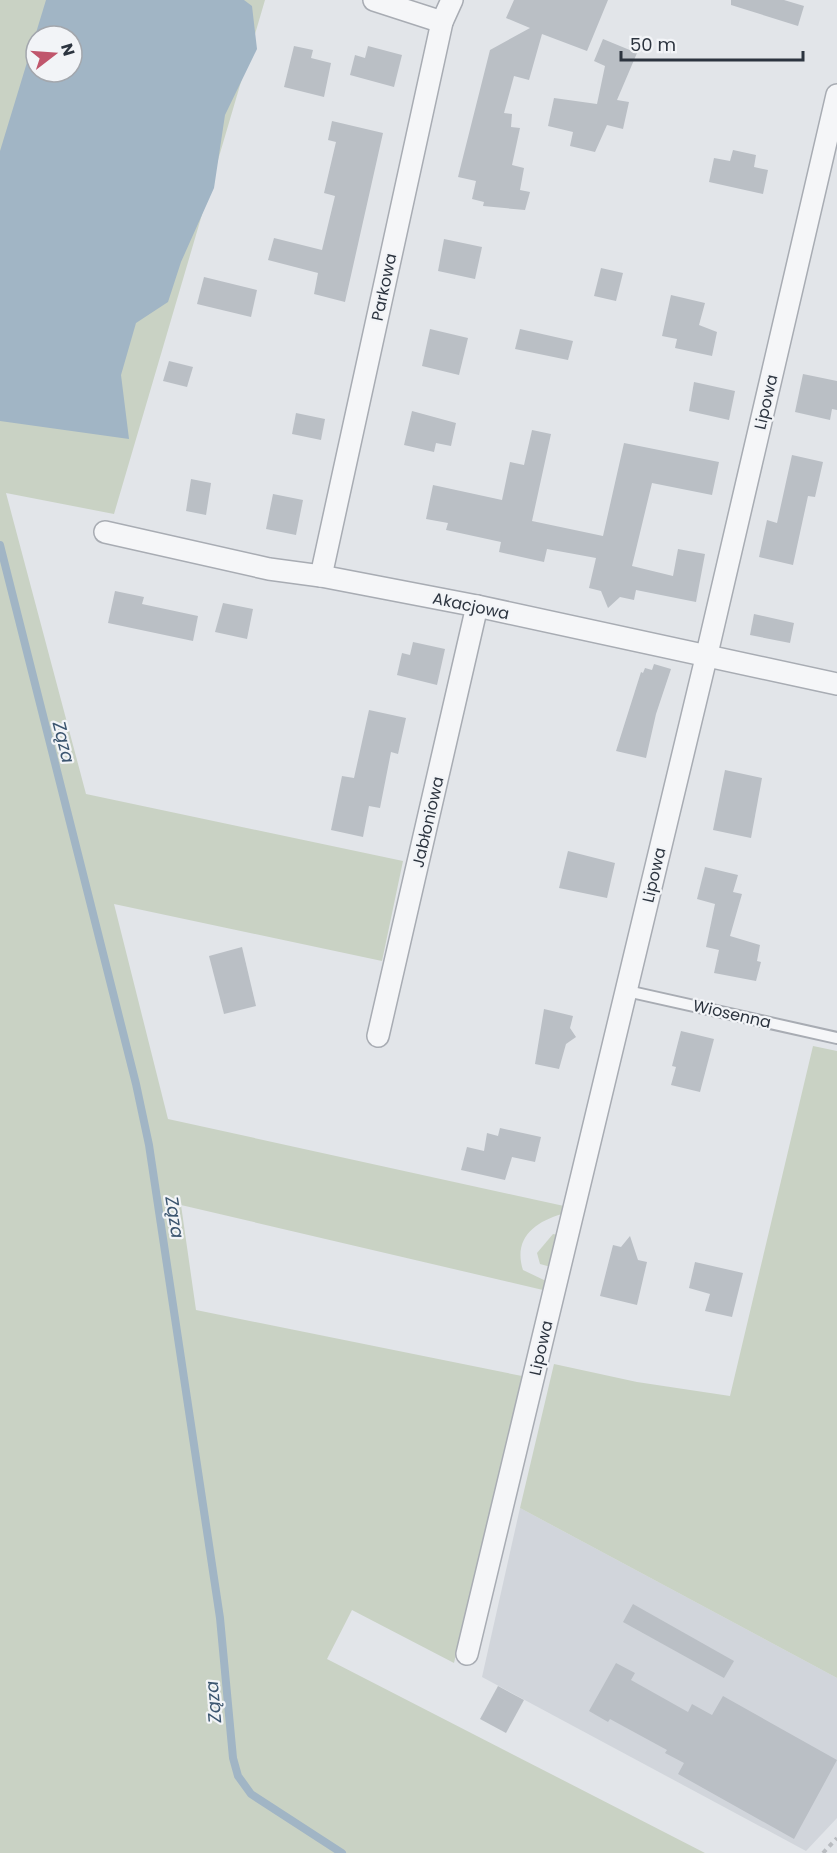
<svg xmlns="http://www.w3.org/2000/svg" width="837" height="1853" viewBox="0 0 837 1853" font-family="Poppins,sans-serif">
  <style>
    .built { fill: #d1d5db }
    .green { fill: #c9d2c4; fill-rule: evenodd }
    .water { fill: #a1b5c5; fill-rule: evenodd }
    .lines { fill: none; stroke-linecap: round; stroke-linejoin: round }
    .stream { stroke: #a1b5c5; stroke-width: 8 }
    .building { fill: #babfc5 }
    .service-casing { stroke: #a8acb3; stroke-width: 14 }
    .minor-casing { stroke: #a8acb3; stroke-width: 24 }
    .path { stroke: #b9bcc0; stroke-width: 4; stroke-dasharray: 4.5 4.5; stroke-linecap: butt }
    .service { stroke: #f5f6f8; stroke-width: 10 }
    .minor { stroke: #f5f6f8; stroke-width: 21 }
    .labels { text-anchor: middle; dominant-baseline: central; stroke-width: 4.5; stroke-linejoin: round; paint-order: stroke }
    .street-label { font-size: 16px; fill: #2c343f; stroke: #f2f4f7 }
    .water-label { font-size: 18px; font-style: italic; fill: #3b556f; stroke: #f2f4f7 }
  </style>
  <rect width="100%" height="100%" fill="#e2e5e9"/>
  <path class="built" d="M 520,1508 L 837,1678 L 837,1818 L 806,1851 L 482,1677 Z"/>
  <g class="green">
    <path d="M 0,0 L 265,0 L 114,514 L 6,493 L 86,794 L 403,861 L 382,961 L 114,904 L 168,1119 L 564,1206 L 562,1214 C 534,1222 513,1239 523,1270 L 546,1281 L 543,1290 L 181,1205 L 196,1310 L 522,1376 L 454,1663 L 352,1610 L 327,1659 L 705,1853 L 0,1853 ZM 36,36 L 72,36 L 72,72 L 36,72 Z"/>
    <path d="M 813,1046 L 837,1051 L 837,1678 L 520,1508 L 554,1364 L 637,1382 L 730,1396 Z"/>
    <path d="M 553,1234 L 558,1235 L 551,1267 L 540,1264 L 537,1253 Z"/>
  </g>
  <path class="water" d="M 46,0 L 244,0 L 252,6 L 257,49 L 225,115 L 214,188 L 181,262 L 168,302 L 136,323 L 121,375 L 129,439 L 0,421 L 0,151 ZM 36,36 L 72,36 L 72,72 L 36,72 Z"/>
  <g class="lines">
    <path class="stream" d="M 0,545 L 136,1084 L 149,1145 L 220,1618 L 233,1758 L 238,1776 L 251,1794 L 342,1853"/>
  </g>
  <g class="building">
    <path d="M 514,0 L 608,0 L 587,51 L 542,34 L 529,80 L 514,76 L 504,113 L 512,114 L 511,127 L 520,128 L 512,165 L 524,168 L 520,190 L 530,192 L 525,210 L 483,206 L 484,202 L 472,199 L 476,181 L 458,177 L 490,50 L 530,28 L 506,18 Z"/>
    <path d="M 731,0 L 784,0 L 804,6 L 798,26 L 731,5 Z"/>
    <path d="M 603,39 L 637,53 L 617,100 L 629,102 L 623,129 L 607,125 L 595,152 L 570,146 L 573,132 L 548,126 L 554,98 L 597,104 L 605,66 L 594,61 Z"/>
    <path d="M 294,46 L 313,50 L 311,58 L 331,63 L 324,97 L 284,87 Z"/>
    <path d="M 368,46 L 402,55 L 394,87 L 350,75 L 355,55 L 365,58 Z"/>
    <path d="M 332,121 L 383,133 L 345,302 L 314,294 L 318,273 L 268,260 L 274,238 L 322,250 L 335,196 L 324,193 L 336,142 L 328,140 Z"/>
    <path d="M 733,150 L 756,155 L 754,167 L 768,170 L 763,194 L 709,182 L 714,158 L 730,161 Z"/>
    <path d="M 444,239 L 482,247 L 475,279 L 438,271 Z"/>
    <path d="M 601,268 L 623,273 L 616,301 L 594,296 Z"/>
    <path d="M 204,277 L 257,290 L 251,317 L 197,304 Z"/>
    <path d="M 671,295 L 705,303 L 699,325 L 717,332 L 712,356 L 675,348 L 677,339 L 662,336 Z"/>
    <path d="M 430,329 L 468,338 L 459,375 L 422,366 Z"/>
    <path d="M 520,329 L 573,341 L 568,360 L 515,349 Z"/>
    <path d="M 169,361 L 193,367 L 187,387 L 163,381 Z"/>
    <path d="M 803,374 L 837,381 L 837,410 L 832,409 L 830,420 L 795,412 Z"/>
    <path d="M 694,382 L 735,391 L 729,420 L 689,411 Z"/>
    <path d="M 412,411 L 456,423 L 451,446 L 436,443 L 434,452 L 404,445 Z"/>
    <path d="M 296,413 L 325,419 L 321,440 L 292,434 Z"/>
    <path d="M 532,430 L 551,434 L 532,521 L 603,536 L 624,443 L 719,462 L 712,495 L 652,483 L 632,566 L 673,576 L 678,549 L 705,554 L 696,602 L 636,590 L 634,600 L 620,597 L 608,608 L 601,591 L 589,588 L 596,558 L 547,549 L 544,562 L 499,552 L 501,542 L 446,530 L 448,523 L 426,519 L 433,485 L 502,500 L 510,462 L 524,465 Z"/>
    <path d="M 792,455 L 823,462 L 815,497 L 808,496 L 793,565 L 759,557 L 767,520 L 777,523 Z"/>
    <path d="M 191,479 L 211,483 L 206,515 L 186,511 Z"/>
    <path d="M 273,494 L 303,500 L 296,535 L 266,529 Z"/>
    <path d="M 115,591 L 144,597 L 142,604 L 198,616 L 193,641 L 108,623 Z"/>
    <path d="M 223,603 L 253,609 L 247,639 L 215,632 Z"/>
    <path d="M 754,614 L 794,623 L 790,643 L 750,635 Z"/>
    <path d="M 413,642 L 445,649 L 437,685 L 397,675 L 402,653 L 410,655 Z"/>
    <path d="M 654,664 L 671,669 L 656,714 L 646,758 L 616,751 L 641,672 L 643,673 L 645,668 L 652,670 Z"/>
    <path d="M 369,710 L 406,718 L 398,754 L 391,752 L 380,808 L 369,806 L 363,837 L 331,830 L 342,776 L 354,778 Z"/>
    <path d="M 725,770 L 762,778 L 751,838 L 713,830 Z"/>
    <path d="M 568,851 L 615,863 L 607,898 L 559,888 Z"/>
    <path d="M 705,867 L 738,875 L 733,892 L 742,894 L 730,936 L 760,945 L 757,961 L 761,962 L 756,981 L 714,973 L 719,950 L 706,947 L 715,904 L 697,899 Z"/>
    <path d="M 242,947 L 256,1006 L 224,1014 L 209,956 Z"/>
    <path d="M 544,1009 L 573,1016 L 570,1028 L 576,1037 L 566,1044 L 559,1069 L 535,1064 Z"/>
    <path d="M 681,1031 L 714,1039 L 700,1092 L 671,1085 L 676,1067 L 672,1066 Z"/>
    <path d="M 500,1128 L 541,1137 L 535,1162 L 512,1157 L 505,1180 L 461,1170 L 467,1147 L 484,1151 L 487,1133 L 498,1136 Z"/>
    <path d="M 630,1236 L 638,1260 L 647,1262 L 637,1305 L 600,1296 L 613,1245 L 621,1247 Z"/>
    <path d="M 695,1262 L 743,1273 L 732,1317 L 705,1311 L 710,1294 L 689,1288 Z"/>
    <path d="M 633,1604 L 734,1661 L 724,1678 L 623,1622 Z"/>
    <path d="M 616,1663 L 635,1673 L 631,1680 L 688,1712 L 692,1704 L 712,1715 L 723,1696 L 837,1760 L 794,1839 L 678,1774 L 684,1763 L 665,1753 L 667,1750 L 610,1719 L 608,1722 L 589,1711 Z"/>
    <path d="M 498,1686 L 524,1700 L 506,1733 L 480,1719 Z"/>
  </g>
  <g class="lines">
    <defs>
      <path id="service" d="M 627,991 L 837,1038"/>
      <g id="minor">
        <path d="M 374,0 L 442,22"/>
        <path d="M 105,532 L 269,569 L 321,576 L 477,606 L 837,684"/>
        <path d="M 321,576 L 442,22 L 452,0"/>
        <path d="M 378,1036 L 477,606"/>
        <path d="M 467,1654 L 706,658 L 837,95"/>
      </g>
    </defs>
    <use href="#service" class="service-casing"/>
    <use href="#minor" class="minor-casing"/>
    <path class="path" d="M 823,1853 L 837,1838"/>
    <use href="#service" class="service"/>
    <use href="#minor" class="minor"/>
  </g>
  <g class="labels">
    <g class="street-label">
      <text transform="translate(384 287) rotate(-78)">Parkowa</text>
      <text transform="translate(766 402) rotate(-77)">Lipowa</text>
      <text transform="translate(471 606) rotate(12)">Akacjowa</text>
      <text transform="translate(428 822) rotate(-77)">Jabłoniowa</text>
      <text transform="translate(654 875) rotate(-77)">Lipowa</text>
      <text transform="translate(732 1014) rotate(13)">Wiosenna</text>
      <text transform="translate(541 1348) rotate(-77)">Lipowa</text>
    </g>
    <g class="water-label">
      <text transform="translate(64 742) rotate(76)">Ząza</text>
      <text transform="translate(175 1217) rotate(81)">Ząza</text>
      <text transform="translate(213 1702) rotate(-95)">Ząza</text>
    </g>
  </g>
  <g transform="translate(54 54) rotate(73)"><circle r="28" fill="#f2f4f7" stroke="#a3a7ad" stroke-width="1.5"/>
  <path d="M0-4.5L10 22L0 15L-10 22Z" fill="#c0566c"/>
  <text y="-9" font-size="16" font-weight="bold" text-anchor="middle" fill="#2c343f">N</text>
  </g>
  <path d="M621 51v9h182v-9" fill="none" stroke="#2c343f" stroke-width="3"/>
  <text x="630" y="51" font-size="18" fill="#2c343f" stroke="#f2f4f7" stroke-width="4.5" paint-order="stroke">50 m</text>
</svg>
